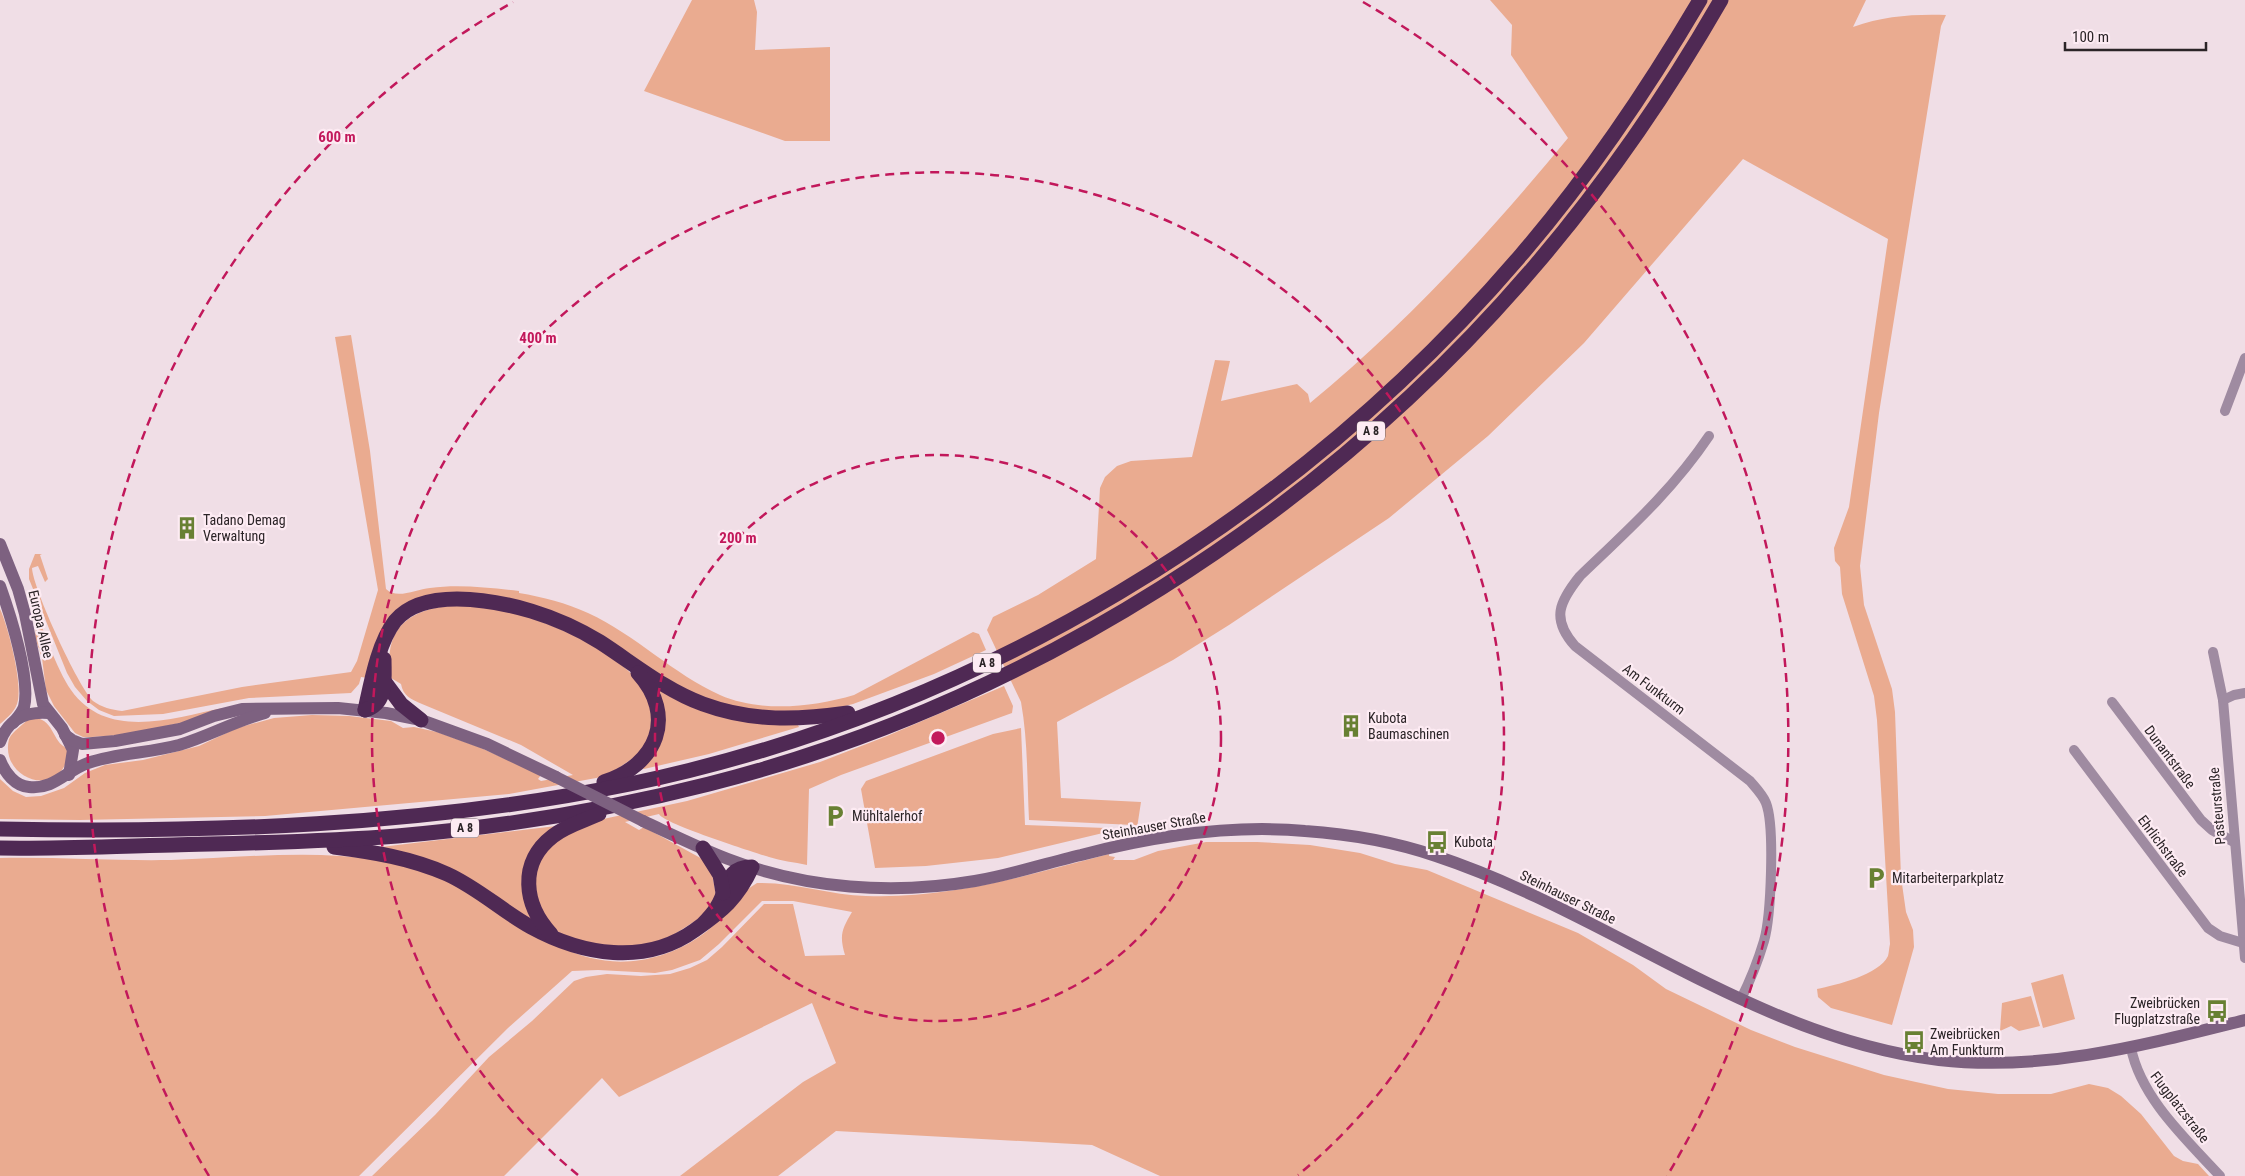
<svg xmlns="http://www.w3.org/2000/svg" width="2245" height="1176" viewBox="0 0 2245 1176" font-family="'Roboto Condensed',sans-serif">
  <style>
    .green { fill: #eaab90 }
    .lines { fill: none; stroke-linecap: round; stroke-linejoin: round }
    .street { stroke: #9f8ba1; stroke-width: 10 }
    .secondary { stroke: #7d6180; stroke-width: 12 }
    .highway { stroke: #4f2954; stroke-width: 15 }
    .secondary-bridge { stroke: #7d6180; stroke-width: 12 }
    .ring { fill: none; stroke: #c2185b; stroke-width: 2.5; stroke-dasharray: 9 6 }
    .labels { text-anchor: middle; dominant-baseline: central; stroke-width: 4.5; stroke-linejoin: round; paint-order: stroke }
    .shield { fill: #fdebf3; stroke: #6a6064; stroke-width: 1 }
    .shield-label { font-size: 12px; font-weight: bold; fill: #2b2427 }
    .poi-label { font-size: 14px; fill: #2b2427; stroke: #fdebf3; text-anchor: start }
    .street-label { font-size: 14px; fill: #2b2427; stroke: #fdebf3 }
    .centre { fill: #c2185b; stroke: #fdebf3; stroke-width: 2.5 }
    .ring-label { font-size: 15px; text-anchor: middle; font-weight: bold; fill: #c2185b; stroke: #fdebf3; stroke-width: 4.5; stroke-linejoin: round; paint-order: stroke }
  </style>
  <rect width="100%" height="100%" fill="#f0dee6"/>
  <g class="green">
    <path d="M 692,0 L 754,0 L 757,12 L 755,50 L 830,47 L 830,141 L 785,141 L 644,91 Z"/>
    <path d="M 1490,0 L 1866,0 L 1853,27 C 1884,16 1913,14 1946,15 L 1941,26 L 1879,413 L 1860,566 L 1864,605 L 1892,689 L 1895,712 L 1901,877 L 1906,912 L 1913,930 L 1914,947 L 1892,1025 L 1831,1008 L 1818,997 L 1817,989 C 1836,985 1879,975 1888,956 C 1889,952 1889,948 1890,944 L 1877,720 L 1874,696 L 1842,594 L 1840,567 L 1835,561 L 1834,548 L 1849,507 L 1888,239 L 1743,159 L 1584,343 L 1488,436 L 1389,518 L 1229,625 L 1173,660 L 1057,722 L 1061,798 L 1141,802 L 1137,828 L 1133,825 L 1029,820 C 1027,780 1028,741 1021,702 L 987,630 L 993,617 L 1038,595 L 1096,559 L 1100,488 L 1105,477 L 1117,466 L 1131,461 L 1192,457 L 1215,360 L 1230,361 L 1221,401 L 1297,384 L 1308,394 L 1310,403 C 1405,325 1490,233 1568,138 L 1511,55 L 1512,25 Z"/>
    <path d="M 351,335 L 370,451 L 386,589 C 397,600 416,589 430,588 C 460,584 490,588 519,591 L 519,593 C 543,597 566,603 588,613 C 636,635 673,674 720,695 C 761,713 813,707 854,695 L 973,632 L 979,634 L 986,650 L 934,674 L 853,704 L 829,710 L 747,712 L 689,694 L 577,623 L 420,597 L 401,606 L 368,678 L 361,677 L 359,684 L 351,693 L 249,698 L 163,714 L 114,716 L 99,710 L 87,701 L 75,687 L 67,673 L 29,579 L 29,569 L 35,554 L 42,554 L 40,555 L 48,579 L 45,582 L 38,566 L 32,568 C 33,589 78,686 93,701 C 101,707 112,710 122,711 L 242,687 L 351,672 L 357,661 L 378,590 L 335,337 Z"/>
    <path d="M 458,605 C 471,606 484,606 497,609 C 542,617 642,658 653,708 C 655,717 648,740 646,749 L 607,776 L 509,794 L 265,816 L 80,820 L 0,819 L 0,779 L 13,791 L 26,797 L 41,796 L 64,788 L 85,773 L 105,765 L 143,760 L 199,746 L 237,728 L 274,718 L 312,715 L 349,716 L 391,721 L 403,728 L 414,727 L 437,732 L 479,747 L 541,775 L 538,779 L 541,781 L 573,775 L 521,745 L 422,704 C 411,699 403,696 401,684 L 391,678 C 382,626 411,608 458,605 Z"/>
    <path d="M 34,606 C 44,631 56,668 71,690 C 107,741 173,718 223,708 L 190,721 L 122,735 L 91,737 L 83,737 L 75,733 L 54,706 L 46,690 L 42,658 L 35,637 L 37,621 Z"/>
    <path d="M 0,609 C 8,626 22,681 18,700 C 16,711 8,717 0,724 Z"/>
    <path d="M 1004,686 L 1013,706 L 1012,713 L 841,775 L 809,789 L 807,865 C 794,862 781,861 769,857 C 753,852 662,823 659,814 L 625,822 L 639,830 L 644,827 L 706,861 L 711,867 L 716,896 L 703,916 L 673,935 L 654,943 L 612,948 L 568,938 L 554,929 L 534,902 L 536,861 L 554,840 L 594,821 L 687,801 L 820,762 L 887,736 Z"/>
    <path d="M 653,687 L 798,725 L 799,727 L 709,754 L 644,769 L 642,768 L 652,755 Z"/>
    <path d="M 30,717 C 56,718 50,741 68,749 C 67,754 67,760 65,765 C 49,797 0,775 9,739 C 13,730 24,725 30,717 Z"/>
    <path d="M 1021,728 L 1025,825 L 1106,828 L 1103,833 L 998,858 L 926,866 L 875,868 L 861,789 L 866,781 L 993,734 Z"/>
    <path d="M 556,826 L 532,855 L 538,923 L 381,847 Z"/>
    <path d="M 1206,842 L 1257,842 L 1310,845 L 1360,853 L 1395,864 L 1427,870 L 1578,933 L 1633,965 L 1666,989 L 1751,1030 L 1795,1047 L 1884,1075 L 1948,1089 L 1998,1094 L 2051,1094 L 2089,1084 L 2108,1088 L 2121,1096 L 2141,1114 L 2174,1156 L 2183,1161 L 2198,1164 L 2209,1176 L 1160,1176 L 1092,1145 L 836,1131 L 778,1176 L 680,1176 L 803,1082 L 836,1063 L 812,1003 L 619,1097 L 602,1078 L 504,1176 L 372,1176 L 435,1115 L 489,1057 L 532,1021 L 574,981 L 586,977 L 607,974 L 641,976 L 670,974 L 690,968 L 707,960 L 722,947 L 764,904 L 793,904 L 805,956 L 845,955 C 839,935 842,929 852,912 L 793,901 L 762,901 L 719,944 L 700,960 L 672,970 L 655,973 L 598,970 L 572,971 L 508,1028 L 359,1176 L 0,1176 L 0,858 C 57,857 114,861 171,860 C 239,858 310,849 377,860 C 388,861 399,862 409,865 C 424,870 441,876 455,883 C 516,915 566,972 641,960 C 667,956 695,943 714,925 C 728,911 740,893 757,883 C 794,882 830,895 866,896 C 951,899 1028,875 1109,854 L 1109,856 L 1115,857 L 1113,860 L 1134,860 L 1158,851 Z"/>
    <path d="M 2063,974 L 2075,1019 L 2043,1028 L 2031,983 Z"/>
    <path d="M 2031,996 L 2040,1026 L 2019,1031 L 2011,1026 L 2000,1031 L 2002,1003 Z"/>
  </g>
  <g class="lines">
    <g class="street">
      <path d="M 2225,411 L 2245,358"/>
      <path d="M 1709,436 C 1672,491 1628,530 1580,576 C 1559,602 1551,619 1575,646 L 1750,781 C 1756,788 1763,795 1766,803 C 1775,826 1771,917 1764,941 C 1758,961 1750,981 1741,999"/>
      <path d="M 2213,652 L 2223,700 L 2245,958"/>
      <path d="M 2223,700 L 2234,695 L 2245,693"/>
      <path d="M 2112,702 L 2201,820 L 2212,830 L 2234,842"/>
      <path d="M 2074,750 L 2208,928 L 2220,936 L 2243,943"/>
      <path d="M 2131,1048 C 2141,1098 2186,1139 2220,1176"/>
    </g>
    <g class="secondary">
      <path d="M 0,544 L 18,589 L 25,614 L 43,704 L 62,728 L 73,750 L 69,775"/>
      <path d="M 0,586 C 10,614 31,679 24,707 C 22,713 17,718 13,723"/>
      <path d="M 65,735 L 72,740 L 82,744 L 115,741 L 180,729 L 214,716 L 242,709 L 338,708 L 386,713 L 421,720 L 487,744 L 556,777"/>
      <path d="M 0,742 C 8,719 27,711 49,713"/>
      <path d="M 0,760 C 5,773 15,786 29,787 C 54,790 67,770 88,763 C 117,753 149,753 179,745 C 209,736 235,721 265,713"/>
      <path d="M 643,821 C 671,834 699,848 728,859 C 806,889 893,895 975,881 C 1011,875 1046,863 1081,855 C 1154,836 1229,824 1305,831 C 1348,834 1395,842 1436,856 C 1608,913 1756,1038 1939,1060 C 2044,1072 2145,1045 2245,1020"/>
    </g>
    <g class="highway">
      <path d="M 384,681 L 401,704 L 421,720"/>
      <path d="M 365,710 C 371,683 378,643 395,621 C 410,603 435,599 457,599 C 507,600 558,616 600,642 C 634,664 665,690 703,704 C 752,722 798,720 848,713"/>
      <path d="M 365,710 C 388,703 384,678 384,659"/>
      <path d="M 604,782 C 657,765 677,716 638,673"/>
      <path d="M 0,829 C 210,833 424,826 630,784 C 973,713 1294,521 1521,255 C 1589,176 1647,90 1700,0"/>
      <path d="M 334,847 C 373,852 411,858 447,874 C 478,888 502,911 531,927 C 582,955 645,966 695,930 C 722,911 738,898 752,867 C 724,867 729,889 717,907 C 713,914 707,920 702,925"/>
      <path d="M 0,848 C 58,849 116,846 173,845 C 248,843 323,842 397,836 C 502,827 607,810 709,784 C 1025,704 1323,514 1534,267 C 1605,184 1667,94 1721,0"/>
      <path d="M 703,848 L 720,875 L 723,893"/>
      <path d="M 551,934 C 524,905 518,863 553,836 C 566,826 583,821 599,814"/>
    </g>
    <path class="secondary-bridge" d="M 556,777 L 643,821"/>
  </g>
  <g class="ring">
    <circle cx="938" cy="738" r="283"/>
    <path d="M578 1175A566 566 0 1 1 1298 1175"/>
    <path d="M209 1176A850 850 0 0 1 513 2M1363 2A850 850 0 0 1 1667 1176"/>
  </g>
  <defs>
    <symbol id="building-bare" viewBox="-9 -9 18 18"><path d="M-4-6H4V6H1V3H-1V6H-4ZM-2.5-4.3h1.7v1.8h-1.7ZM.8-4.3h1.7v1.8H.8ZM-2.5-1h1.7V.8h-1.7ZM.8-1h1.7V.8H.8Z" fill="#688033" stroke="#fdebf3" stroke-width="2.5" paint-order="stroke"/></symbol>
    <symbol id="parking-bare" viewBox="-9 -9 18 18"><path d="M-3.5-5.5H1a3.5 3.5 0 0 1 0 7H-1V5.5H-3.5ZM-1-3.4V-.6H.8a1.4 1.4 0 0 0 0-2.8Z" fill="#688033" stroke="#fdebf3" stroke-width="2.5" paint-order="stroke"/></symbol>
    <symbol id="bus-bare" viewBox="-9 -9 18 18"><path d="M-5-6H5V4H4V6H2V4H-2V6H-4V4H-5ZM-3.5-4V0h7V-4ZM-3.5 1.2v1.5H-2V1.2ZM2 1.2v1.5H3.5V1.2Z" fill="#688033" stroke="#fdebf3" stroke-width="2.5" paint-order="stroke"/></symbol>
  </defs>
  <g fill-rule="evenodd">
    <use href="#building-bare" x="171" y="512" width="32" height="32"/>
    <use href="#building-bare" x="1335" y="710" width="32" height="32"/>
    <use href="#parking-bare" x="819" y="800" width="32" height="32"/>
    <use href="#bus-bare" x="1421" y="826" width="32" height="32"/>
    <use href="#parking-bare" x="1860" y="862" width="32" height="32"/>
    <use href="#bus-bare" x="2201" y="995" width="32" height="32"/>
    <use href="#bus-bare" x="1898" y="1026" width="32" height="32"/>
  </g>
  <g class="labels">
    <g class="shield">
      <rect x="1357" y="421.5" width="28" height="19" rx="4"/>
      <rect x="973" y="653.5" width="28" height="19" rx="4"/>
      <rect x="451" y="818.5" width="28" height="19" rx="4"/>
    </g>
    <g class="shield-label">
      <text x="1371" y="431">A 8</text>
      <text x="987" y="663">A 8</text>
      <text x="465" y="828">A 8</text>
    </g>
    <g class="poi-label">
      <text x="203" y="520">Tadano Demag<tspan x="203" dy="16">Verwaltung</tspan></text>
      <text x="1368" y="718">Kubota<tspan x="1368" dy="16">Baumaschinen</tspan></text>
      <text x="852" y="816">Mühltalerhof</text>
      <text x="1454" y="842">Kubota</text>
      <text x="1892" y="878">Mitarbeiterparkplatz</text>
      <text x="2200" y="1003" text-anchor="end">Zweibrücken<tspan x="2200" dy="16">Flugplatzstraße</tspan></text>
      <text x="1930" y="1034">Zweibrücken<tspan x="1930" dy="16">Am Funkturm</tspan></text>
    </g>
    <g class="street-label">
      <text transform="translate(41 624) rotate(77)">Europa Allee</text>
      <text transform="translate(1654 689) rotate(37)">Am Funkturm</text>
      <text transform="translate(2170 757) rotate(53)">Dunantstraße</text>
      <text transform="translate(2217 806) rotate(-95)">Pasteurstraße</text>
      <text transform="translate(1154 826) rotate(-10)">Steinhauser Straße</text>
      <text transform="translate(2163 846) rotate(53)">Ehrlichstraße</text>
      <text transform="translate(1568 897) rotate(26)">Steinhauser Straße</text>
      <text transform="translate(2180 1107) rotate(52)">Flugplatzstraße</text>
    </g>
  </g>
  <circle cx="938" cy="738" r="8" class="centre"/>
  <g class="ring-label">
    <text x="337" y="142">600 m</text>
    <text x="538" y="343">400 m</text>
    <text x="738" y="543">200 m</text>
  </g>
  <path d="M2065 42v8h141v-8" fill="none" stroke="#2b2427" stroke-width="2.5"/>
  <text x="2072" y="42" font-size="15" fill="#2b2427" stroke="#fdebf3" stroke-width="4" paint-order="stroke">100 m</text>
</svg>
